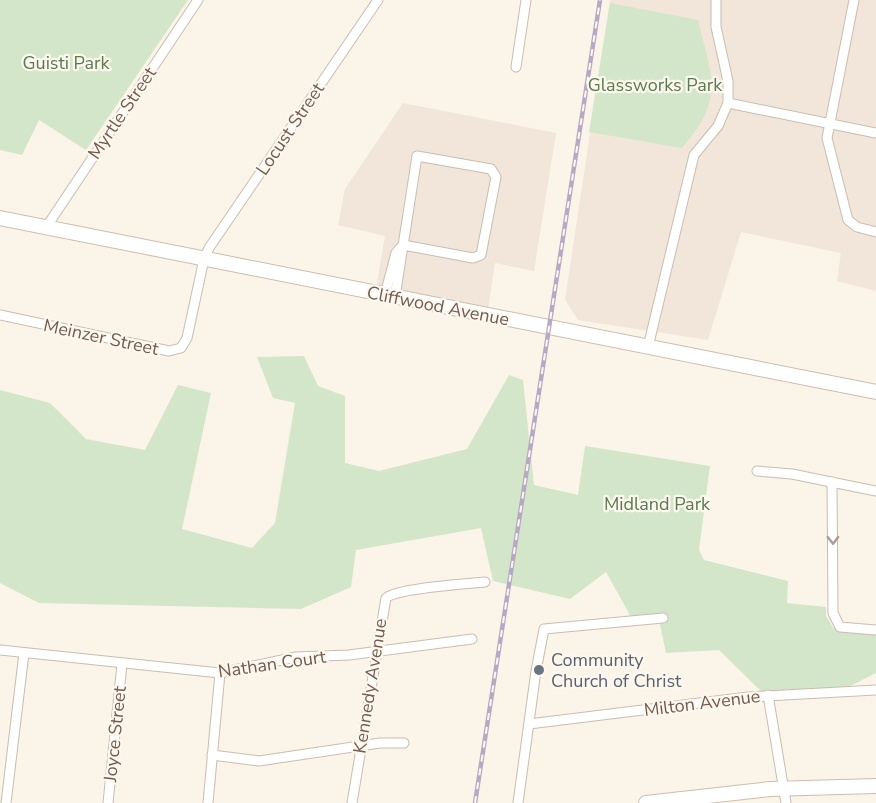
<svg xmlns="http://www.w3.org/2000/svg" width="876" height="803" viewBox="0 0 876 803" font-family="'Nunito Sans',sans-serif">
  <style>
    .residential { fill: #f1e6d9 }
    .green { fill: #d4e6c9 }
    .lines { fill: none; stroke-linecap: round; stroke-linejoin: round }
    .street-casing { stroke: #cbbcb0; stroke-width: 11 }
    .secondary-casing { stroke: #cdbdae; stroke-width: 16 }
    .street { stroke: #fff; stroke-width: 9 }
    .secondary { stroke: #fff; stroke-width: 14 }
    .rail-casing { stroke: #b7a8c3; stroke-width: 4.5 }
    .rail { stroke: #fdf8ef; stroke-width: 2; stroke-dasharray: 7; stroke-linecap: butt }
    .oneway { stroke: #aa9d96 }
    .worship-dot { fill: #6b7280; stroke: #fdf8ef; stroke-width: 2 }
    .labels { text-anchor: middle; dominant-baseline: central; stroke-width: 4.5; stroke-linejoin: round; paint-order: stroke }
    .park-label { font-size: 18px; fill: #597b4c; stroke: #fdf8ef }
    .street-label { font-size: 18px; fill: #725c50; stroke: #fdf8ef }
    .worship-label { font-size: 18px; fill: #5b616d; stroke: #fdf8ef; text-anchor: start }
  </style>
  <rect width="100%" height="100%" fill="#faf4e9"/>
  <g class="residential">
    <path d="M 610,0 L 876,0 L 876,291 L 837,281 L 841,253 L 741,232 L 708,340 L 578,320 L 565,300 Z"/>
    <path d="M 403,103 L 556,133 L 534,271 L 495,263 L 488,310 L 376,289 L 385,236 L 338,225 L 345,189 Z"/>
  </g>
  <g class="green">
    <path d="M 0,0 L 188,0 L 86,150 L 39,120 L 22,155 L 0,150 Z"/>
    <path d="M 610,3 L 698,20 C 712,78 725,99 682,148 L 589,132 Z"/>
    <path d="M 304,356 L 318,386 L 345,396 L 345,463 L 379,471 L 467,449 L 509,375 L 523,380 L 534,485 L 578,495 L 585,446 L 710,466 L 699,550 L 704,560 L 788,581 L 787,603 L 826,607 L 826,616 L 834,629 L 836,624 L 876,627 L 876,673 L 846,688 L 764,694 L 719,650 L 666,653 L 658,615 L 631,617 L 606,572 L 570,599 L 493,581 L 481,528 L 356,550 L 351,587 L 301,609 L 39,603 L 0,583 L 0,390 L 50,403 L 86,439 L 145,450 L 178,385 L 211,393 L 182,529 L 252,548 L 275,523 L 295,403 L 273,398 L 257,357 Z"/>
  </g>
  <g class="lines">
    <defs>
      <g id="street">
        <path d="M 854,0 L 827,138 L 848,220 L 857,227 L 876,232"/>
        <path d="M 516,67 L 526,0"/>
        <path d="M 728,103 L 876,133"/>
        <path d="M 47,226 L 198,0"/>
        <path d="M 385,295 L 396,253 L 403,245"/>
        <path d="M 395,297 L 417,156 L 491,169 L 496,177 L 481,255 L 473,258 L 403,245"/>
        <path d="M 0,315 L 169,351 L 181,348 L 187,338 L 204,259 L 209,248 L 378,0"/>
        <path d="M 648,347 L 694,155 L 718,126 L 728,103 L 728,81 L 716,27 L 716,0"/>
        <path d="M 757,471 L 792,474 L 876,491"/>
        <path d="M 832,482 L 833,613 L 840,627 L 876,630"/>
        <path d="M 0,650 L 220,673 L 296,657 L 349,655 L 472,639"/>
        <path d="M 768,695 L 786,803"/>
        <path d="M 529,724 L 748,697 L 876,690"/>
        <path d="M 212,755 L 259,761 L 380,743 L 404,743"/>
        <path d="M 6,803 L 24,653"/>
        <path d="M 108,803 L 122,664"/>
        <path d="M 208,803 L 220,673"/>
        <path d="M 352,803 L 386,598 C 397,588 466,584 485,582"/>
        <path d="M 518,803 L 536,671 L 544,629 L 663,618"/>
      </g>
      <g id="secondary">
        <path d="M 0,218 L 876,392"/>
        <path d="M 646,803 L 770,789 L 876,786"/>
      </g>
    </defs>
    <use href="#street" class="street-casing"/>
    <use href="#secondary" class="secondary-casing"/>
    <use href="#street" class="street"/>
    <use href="#secondary" class="secondary"/>
    <defs>
      <path id="rail" d="M 475,803 L 600,0"/>
    </defs>
    <use href="#rail" class="rail-casing"/>
    <use href="#rail" class="rail"/>
  </g>
  <defs><path id="oneway-chevron" d="M-2-3.5L2.5 0L-2 3.5" fill="none" stroke-width="1.6" stroke-linecap="round" stroke-linejoin="round" transform="scale(1.5)"/></defs>
  <use class="oneway" href="#oneway-chevron" transform="translate(833 540) rotate(89)"/>
  <circle class="worship-dot" cx="539" cy="670" r="6"/>
  <g class="labels">
    <g class="park-label">
      <text x="66" y="63">Guisti Park</text>
      <text x="655" y="85">Glassworks Park</text>
      <text x="657" y="504">Midland Park</text>
    </g>
    <g class="street-label">
      <text transform="translate(122 113) rotate(-56)">Myrtle Street</text>
      <text transform="translate(290 129) rotate(-56)">Locust Street</text>
      <text transform="translate(438 306) rotate(11)">Cliffwood Avenue</text>
      <text transform="translate(101 337) rotate(12)">Meinzer Street</text>
      <text transform="translate(272 664) rotate(-8)">Nathan Court</text>
      <text transform="translate(370 686) rotate(-81)">Kennedy Avenue</text>
      <text transform="translate(702 703) rotate(-7)">Milton Avenue</text>
      <text transform="translate(115 734) rotate(-84)">Joyce Street</text>
    </g>
    <g class="worship-label">
      <text x="551" y="660">Community<tspan x="551" dy="21">Church of Christ</tspan></text>
    </g>
  </g>
</svg>
